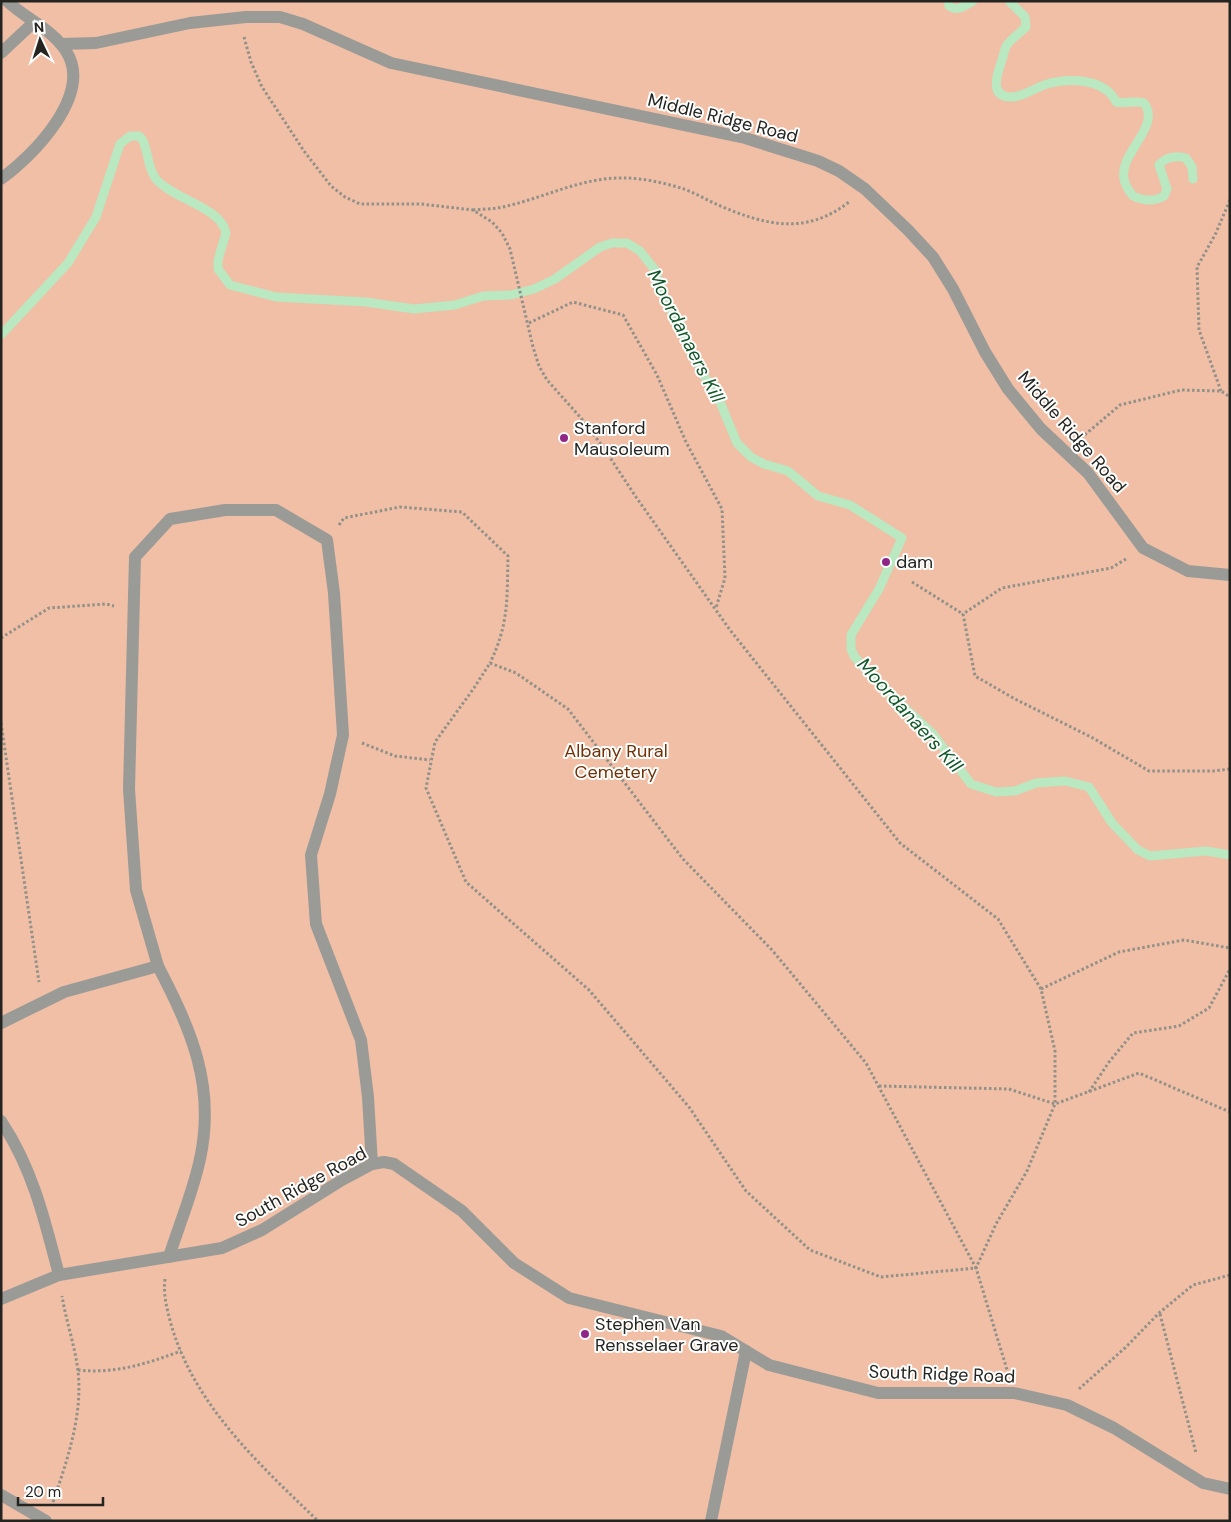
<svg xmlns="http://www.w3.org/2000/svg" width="1231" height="1522" viewBox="0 0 1231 1522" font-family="'DM Sans',sans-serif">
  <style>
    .green { fill: #f0bfa6 }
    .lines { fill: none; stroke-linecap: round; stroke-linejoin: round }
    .stream { stroke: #b9e8c1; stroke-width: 9 }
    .path { stroke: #929189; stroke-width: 3; stroke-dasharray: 2.5 2.5; stroke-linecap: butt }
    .service { stroke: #9a9b97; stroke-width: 12 }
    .poi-dot { fill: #902588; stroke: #fff; stroke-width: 2 }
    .labels { text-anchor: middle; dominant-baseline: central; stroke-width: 4; stroke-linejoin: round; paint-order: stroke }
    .street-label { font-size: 18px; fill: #242420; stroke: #fff }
    .poi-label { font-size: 18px; fill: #242420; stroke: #fff; text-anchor: start }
    .park-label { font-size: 18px; fill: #703107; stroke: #fff }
    .water-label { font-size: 19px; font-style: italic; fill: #135829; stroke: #fff }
  </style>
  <rect width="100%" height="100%" fill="#f6f4ea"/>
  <rect class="green" x="1" y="1" width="1229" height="1520"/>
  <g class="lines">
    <g class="stream">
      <path d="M 948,1 L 949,6 C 957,12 965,6 973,1"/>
      <path d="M 1009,1 L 1025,17 L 1026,27 C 1020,33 1012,38 1007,45 C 1004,49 1004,55 1002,60 C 998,72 988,96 1010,97 C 1024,97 1034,88 1047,84 C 1069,78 1105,78 1116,102 C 1125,104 1134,100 1144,103 C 1162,127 1119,152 1124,179 C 1125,185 1129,191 1133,196 C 1144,201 1154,202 1164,196 L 1167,189 L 1159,165 C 1165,157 1177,155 1186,158 L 1192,167 L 1193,179"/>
      <path d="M 1,335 L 68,263 L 96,217 L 120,144 L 130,136 L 139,136 L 142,139 C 149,152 147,168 156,179 C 173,199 221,207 226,233 L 218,260 L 218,269 L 230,285 L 276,297 L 366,302 L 414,309 L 455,305 L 483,296 L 511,295 L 534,289 L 555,279 L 600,247 L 612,243 L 627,243 L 640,251 L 655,270 L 665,299 L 704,376 L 715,390 L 737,443 L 751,457 L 764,464 L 788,471 L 818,496 L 850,505 L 902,538 L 879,589 L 851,635 L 851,649 L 854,656 L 873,678 L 932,733 L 971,784 L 996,792 L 1015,791 L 1036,783 L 1065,781 L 1089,787 L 1112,823 L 1138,850 L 1150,856 L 1206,851 L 1230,855"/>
    </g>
    <g class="path">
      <path d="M 1229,1 L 1230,2"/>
      <path d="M 244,37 L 251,62 L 262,87 L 304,151 L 331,186 L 345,197 L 360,204 L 421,204 L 473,210 L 492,222 L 502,233 L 510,249 L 533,347 L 539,366 L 547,380 L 581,418 L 603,447 L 636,497 L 730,630 L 900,843 L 998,919 L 1041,989 L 1055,1051 L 1055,1104 L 1027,1171 L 996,1224 L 976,1268 L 1008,1373"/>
      <path d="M 473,210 C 484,209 496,209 507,206 C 546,197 583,177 624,178 C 643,178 665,183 684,189 C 695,193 707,200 718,205 C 765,225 805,236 849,202"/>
      <path d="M 529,323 L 573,302 L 623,315 L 657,375 L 686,442 L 722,509 L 725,578 L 716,608"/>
      <path d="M 1221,391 L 1199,330 L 1197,267 L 1215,235 L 1230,200"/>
      <path d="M 1081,438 L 1120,405 L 1181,390 L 1221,391 L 1230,397"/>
      <path d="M 339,525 L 344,518 L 400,507 L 462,512 L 508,556 C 507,598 509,624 490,663"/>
      <path d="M 1126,559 L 1111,568 L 1002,588 L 963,614 L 975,676 L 1015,699 L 1091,737 L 1149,771 L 1213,771 L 1230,769"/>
      <path d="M 912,582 L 963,614"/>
      <path d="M 1,638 L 49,608 L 106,604 L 114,606"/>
      <path d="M 490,663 L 516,673 L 568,709 L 683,859 L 772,950 L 866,1063 L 976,1268 L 881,1277 L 810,1250 L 746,1191 L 689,1107 L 589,990 L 466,882 L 426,788 L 435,742 L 474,688 Z"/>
      <path d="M 1,723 L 39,982"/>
      <path d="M 362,743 L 395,756 L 430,760"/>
      <path d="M 1041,989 L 1119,952 L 1184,940 L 1230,948"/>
      <path d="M 879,1086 L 1009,1089 L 1055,1104 L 1139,1073 L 1230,1112"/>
      <path d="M 1089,1092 L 1109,1062 L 1133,1033 L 1179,1026 L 1209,1008 L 1230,969"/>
      <path d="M 165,1279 C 163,1295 167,1309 171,1324 C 194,1405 259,1464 318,1521"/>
      <path d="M 1160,1314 L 1196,1453"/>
      <path d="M 78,1370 C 115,1374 146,1364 181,1351"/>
      <path d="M 1079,1389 L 1126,1347 L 1159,1313 L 1193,1285 L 1230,1275"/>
      <path d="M 53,1502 C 67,1461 83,1415 78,1371 C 75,1346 66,1321 62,1296"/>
    </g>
    <g class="service">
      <path d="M 61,44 L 96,43 L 190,23 L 246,17 L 280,17 L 303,24 L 391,63 L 745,138 L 818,161 L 839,171 L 865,189 L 908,230 L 933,257 L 953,289 L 985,352 L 1008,389 L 1041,429 L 1088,473 L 1143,548 L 1188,571 L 1230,575"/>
      <path d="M 1,53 L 34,22"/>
      <path d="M 1,179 C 33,156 94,94 66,51 C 52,29 26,19 7,1"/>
      <path d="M 158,966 L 136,890 L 129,789 L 135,557 L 170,519 L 225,510 L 276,510 L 327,540 L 334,593 L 343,735 L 330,794 L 311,855 L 316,924 L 361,1040 L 368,1097 L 372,1164"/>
      <path d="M 1,1023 L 64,992 L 158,966 C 191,1030 216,1085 200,1159 C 193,1192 179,1225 169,1257"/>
      <path d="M 1,1121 C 33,1169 45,1221 59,1275"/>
      <path d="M 1,1299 L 59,1275 L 222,1248 L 262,1230 L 342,1180 L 372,1164 L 384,1162 L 394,1164 L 462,1211 L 514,1263 L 569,1298 L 721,1336 L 769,1365 L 878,1393 L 1014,1393 L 1067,1405 L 1114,1428 L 1203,1483 L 1230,1489"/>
      <path d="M 1,1495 L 46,1521"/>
      <path d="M 711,1521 L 746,1351"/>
    </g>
  </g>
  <g class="poi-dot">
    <circle cx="564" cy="438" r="5"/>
    <circle cx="886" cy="562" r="5"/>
    <circle cx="585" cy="1334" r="5"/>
  </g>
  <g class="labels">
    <g class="street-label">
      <text transform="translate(723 118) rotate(14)">Middle Ridge Road</text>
      <text transform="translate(1072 432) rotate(49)">Middle Ridge Road</text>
      <text transform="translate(301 1187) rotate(-29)">South Ridge Road</text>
      <text transform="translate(942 1374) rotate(2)">South Ridge Road</text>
    </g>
    <g class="poi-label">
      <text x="574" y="428">Stanford<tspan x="574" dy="21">Mausoleum</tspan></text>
      <text x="896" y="562">dam</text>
      <text x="595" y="1324">Stephen Van<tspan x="595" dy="21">Rensselaer Grave</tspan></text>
    </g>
    <g class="park-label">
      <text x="616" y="751">Albany Rural<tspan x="616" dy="21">Cemetery</tspan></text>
    </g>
    <g class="water-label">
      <text transform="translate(686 336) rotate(63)">Moordanaers Kill</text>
      <text transform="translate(910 715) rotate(48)">Moordanaers Kill</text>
    </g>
  </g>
  <rect width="1231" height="1522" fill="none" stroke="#242420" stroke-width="5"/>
  <g transform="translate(40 40) rotate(356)" stroke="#ffffff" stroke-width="4" paint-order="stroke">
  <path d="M0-4L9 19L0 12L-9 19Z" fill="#242420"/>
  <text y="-8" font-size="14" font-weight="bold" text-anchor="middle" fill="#242420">N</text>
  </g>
  <path d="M18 1497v8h85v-8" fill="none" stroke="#242420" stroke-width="2.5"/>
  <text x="25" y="1497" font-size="15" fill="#242420" stroke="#ffffff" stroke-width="4" paint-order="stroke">20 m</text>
</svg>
